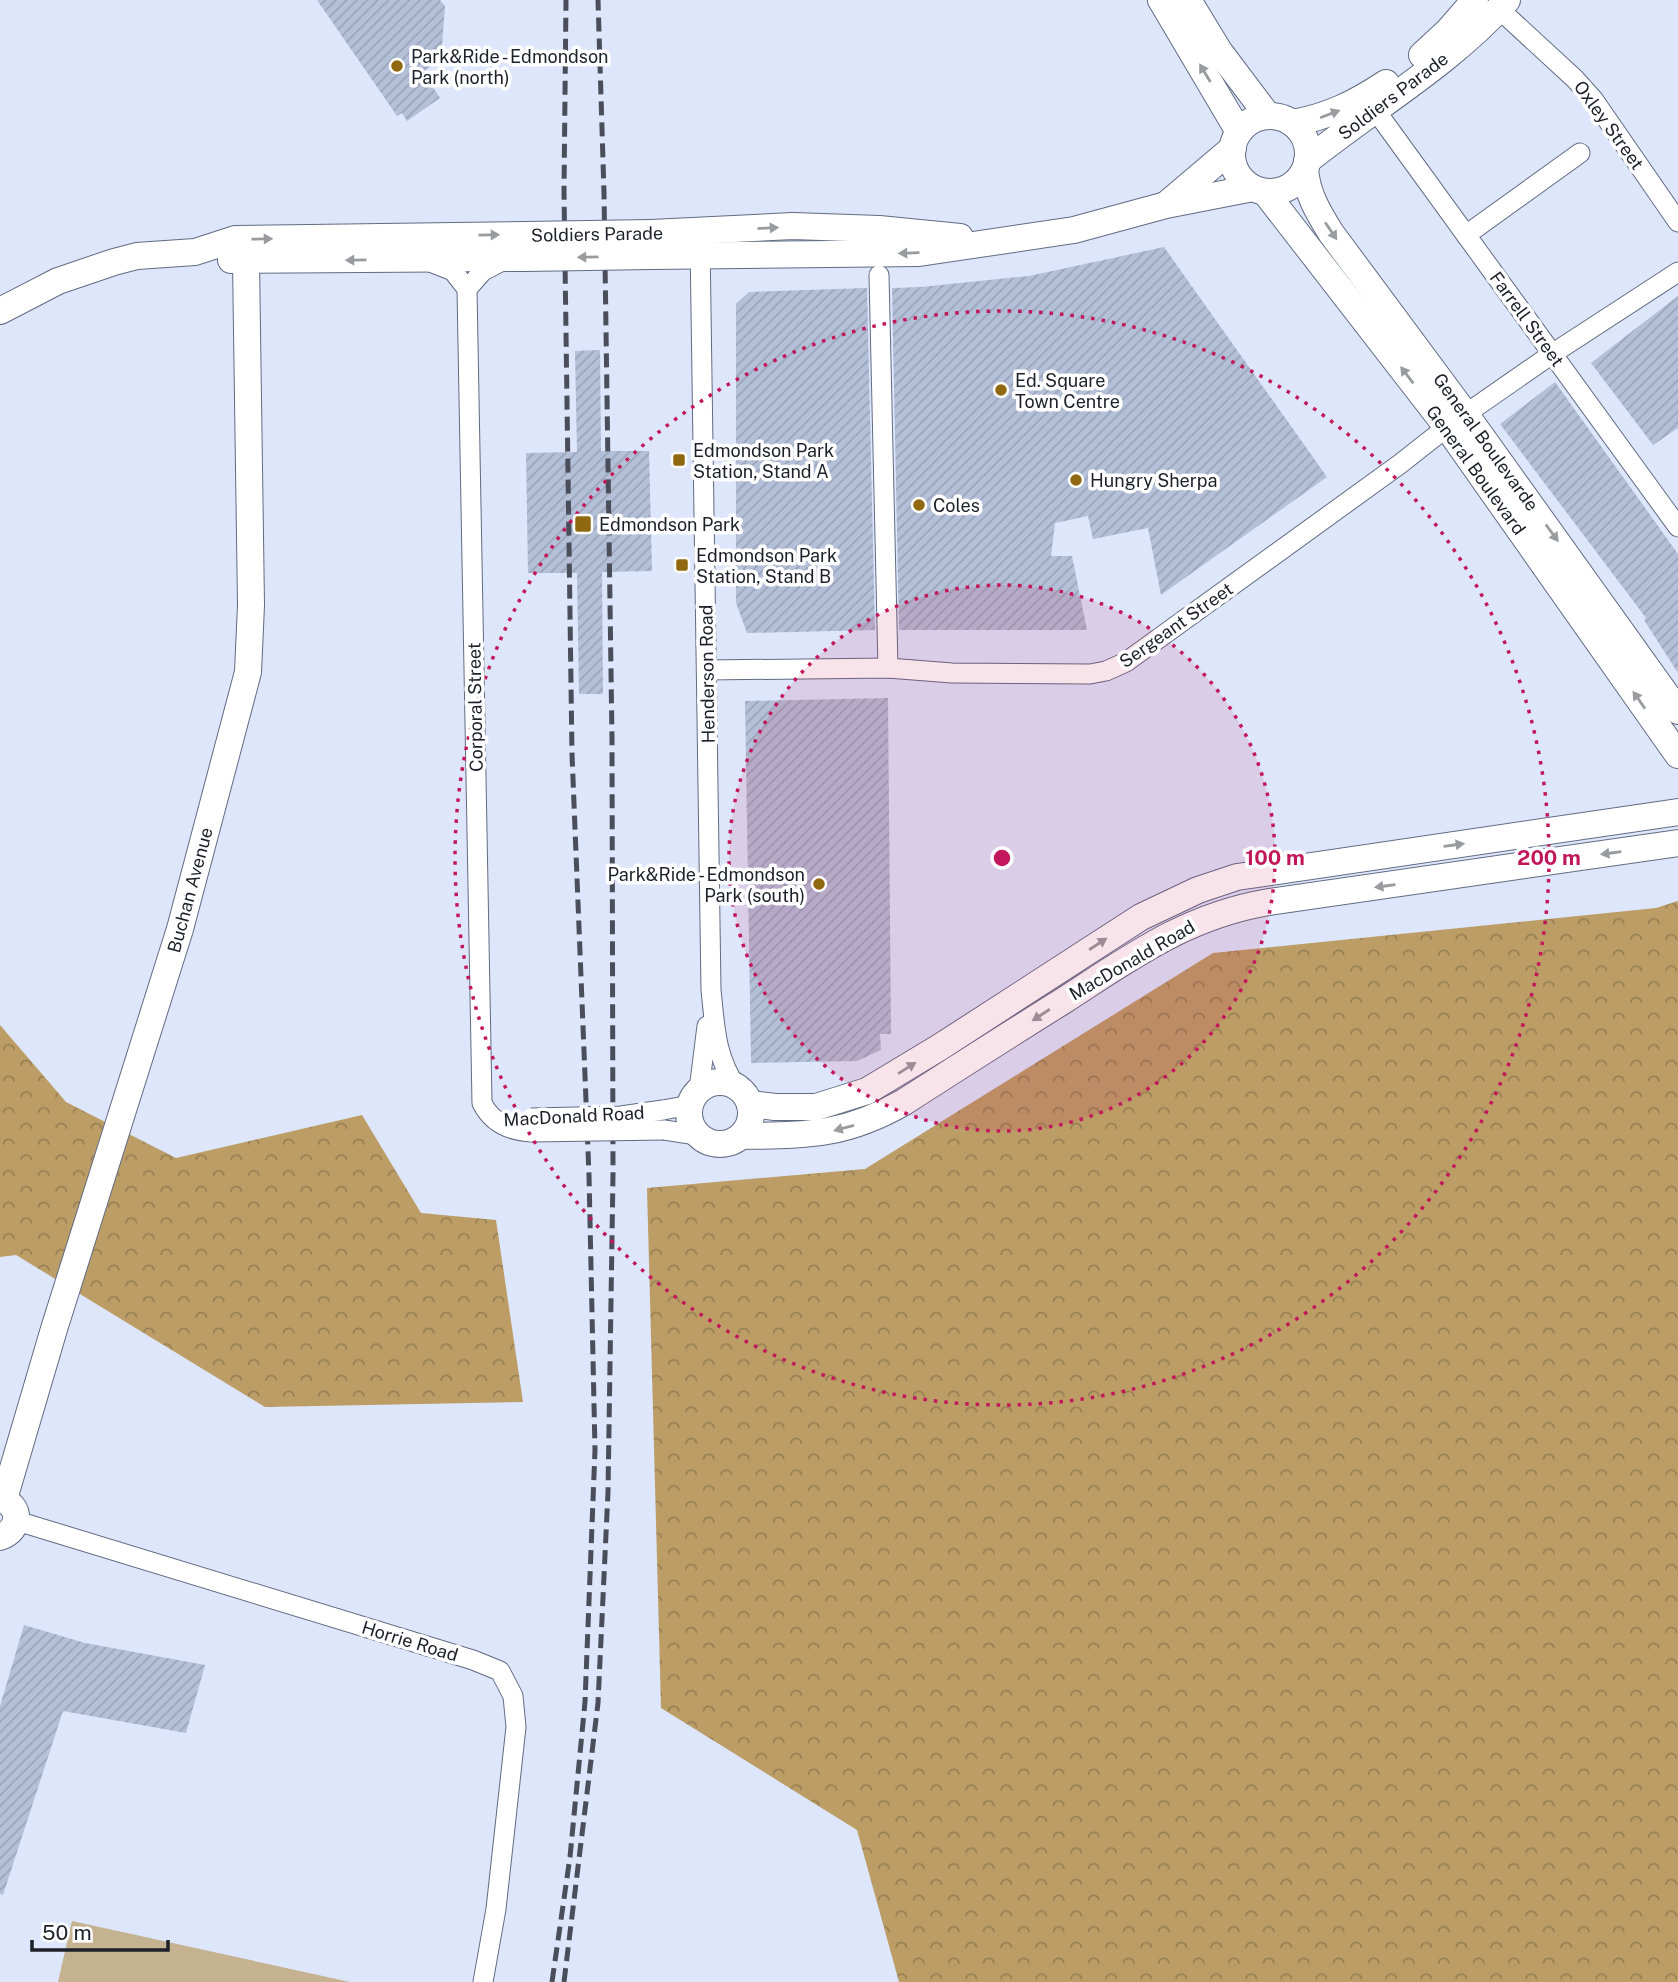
<svg xmlns="http://www.w3.org/2000/svg" width="1678" height="1982" viewBox="0 0 1678 1982" font-family="'Public Sans',sans-serif">
  <style>
    .forest { fill: url(#forest-crowns) }
    .park { fill: #c5b291 }
    .building { fill: url(#building-hatch) }
    .lines { fill: none; stroke-linecap: round; stroke-linejoin: round }
    .street-casing { stroke: #616b82; stroke-width: 21 }
    .secondary-casing { stroke: #616b82; stroke-width: 28 }
    .street { stroke: #fff; stroke-width: 19 }
    .secondary { stroke: #fff; stroke-width: 26 }
    .rail { stroke: #494e5a; stroke-width: 5; stroke-dasharray: 14 7; stroke-linecap: butt }
    .street-bridge-casing { stroke: #616b82; stroke-width: 21; stroke-linecap: butt }
    .secondary-bridge-casing { stroke: #616b82; stroke-width: 28; stroke-linecap: butt }
    .street-bridge { stroke: #fff; stroke-width: 19 }
    .secondary-bridge { stroke: #fff; stroke-width: 26 }
    .oneway { fill: #999b9f }
    .ring { fill: none; stroke: #c2185b; stroke-width: 3.5; stroke-dasharray: 3.5 7 }
    .poi-dot { fill: #90680f; stroke: #fff; stroke-width: 2.5 }
    .labels { text-anchor: middle; dominant-baseline: central; stroke-width: 7; stroke-linejoin: round; paint-order: stroke }
    .poi-label { font-size: 18px; fill: #1c2029; stroke: #fff; text-anchor: start }
    .street-label { font-size: 18px; fill: #1c2029; stroke: #fff }
    .centre { fill: #c2185b; stroke: #fff; stroke-width: 3.5 }
    .ring-label { font-size: 21px; text-anchor: middle; font-weight: bold; fill: #c2185b; stroke: #fff; stroke-width: 7; stroke-linejoin: round; paint-order: stroke }
  </style>
  <defs>
    <pattern id="forest-crowns" width="20" height="18" patternUnits="userSpaceOnUse" patternTransform="scale(1.75)"><rect width="20" height="18" fill="#bc9d66"/><path d="M2 6a3 3 0 1 1 6 0M12 15a3 3 0 1 1 6 0" fill="none" stroke="#988054"/></pattern>
    <pattern id="building-hatch" width="6" height="6" patternUnits="userSpaceOnUse" patternTransform="scale(1.75)"><rect width="6" height="6" fill="#b4bfd8"/><path d="M-1 1l2-2M0 6l6-6M5 7l2-2" fill="none" stroke="#9aa4b9"/></pattern>
  </defs>
  <rect width="100%" height="100%" fill="#dde6fb"/>
  <g class="forest">
    <path d="M 1678,901 L 1678,1982 L 899,1982 L 857,1830 L 661,1708 L 647,1188 L 865,1169 L 1213,953 L 1656,908 Z"/>
    <path d="M 0,1025 L 66,1102 L 176,1158 L 362,1115 L 421,1213 L 496,1220 L 523,1402 L 265,1407 L 16,1255 L 0,1257 Z"/>
  </g>
  <path class="park" d="M 72,1921 L 350,1982 L 58,1982 Z"/>
  <g class="building">
    <path d="M 317,0 L 440,0 L 445,6 L 441,59 L 423,72 L 440,98 L 407,121 L 402,113 L 397,116 Z"/>
    <path d="M 1164,247 L 1327,477 L 1161,595 L 1148,528 L 1093,539 L 1088,516 L 1055,523 L 1051,556 L 1072,556 L 1087,630 L 899,630 L 892,288 L 921,287 L 1029,276 Z"/>
    <path d="M 867,288 L 875,630 L 747,633 L 736,603 L 736,304 L 749,292 Z"/>
    <path d="M 1678,296 L 1678,428 L 1653,445 L 1591,363 Z"/>
    <path d="M 600,350 L 601,451 L 649,451 L 652,571 L 602,572 L 603,694 L 579,694 L 577,573 L 528,573 L 526,453 L 577,452 L 575,351 Z"/>
    <path d="M 1555,382 L 1678,554 L 1678,673 L 1644,620 L 1646,618 L 1500,424 Z"/>
    <path d="M 888,698 L 891,1034 L 880,1034 L 881,1050 L 857,1061 L 751,1063 L 745,701 Z"/>
    <path d="M 24,1625 L 85,1643 L 205,1665 L 186,1733 L 63,1711 L 3,1895 L 0,1894 L 0,1706 Z"/>
  </g>
  <g class="lines">
    <defs>
      <g id="street">
        <path d="M 1499,9 L 1575,79 L 1593,99 L 1678,222"/>
        <path d="M 1376,111 L 1678,527"/>
        <path d="M 1466,235 L 1580,153"/>
        <path d="M 700,242 L 711,990 C 715,1027 715,1055 736,1087"/>
        <path d="M 430,262 L 453,271 L 467,289 L 482,1103 C 492,1123 510,1131 532,1132"/>
        <path d="M 879,275 L 888,668"/>
        <path d="M 467,289 L 483,271 L 506,259"/>
        <path d="M 707,670 L 888,668 L 952,673 L 1090,674 L 1106,671 L 1126,662 L 1400,464 L 1447,427 L 1552,354 L 1678,272"/>
        <path d="M 699,1090 L 707,1026"/>
        <path d="M 663,1110 L 690,1105"/>
        <path d="M 664,1130 L 697,1135"/>
        <path d="M 17,1521 L 473,1660 L 500,1671 L 513,1696 L 516,1727 L 496,1909 L 483,1982"/>
      </g>
      <g id="secondary">
        <path d="M 1161,0 L 1239,132"/>
        <path d="M 1188,0 L 1219,51 L 1268,116"/>
        <path d="M 1422,55 L 1448,31 L 1475,0"/>
        <circle cx="1270" cy="154" r="38"/>
        <path d="M 1292,123 C 1328,117 1356,103 1386,83"/>
        <path d="M 1307,161 C 1374,107 1449,65 1507,0"/>
        <path d="M 1305,169 C 1307,194 1318,212 1331,233 L 1466,415 L 1678,711"/>
        <path d="M 1265,192 L 1447,427 L 1678,755"/>
        <path d="M 1167,204 L 1233,148"/>
        <path d="M 651,233 L 793,226 L 879,229 L 960,237"/>
        <path d="M 651,256 L 919,253 L 1074,230 L 1166,205 L 1253,188"/>
        <path d="M 231,260 L 525,258"/>
        <path d="M 0,311 L 58,281 L 114,262 L 137,256 L 195,252 L 235,239 L 525,235"/>
        <circle cx="720" cy="1113" r="31"/>
        <path d="M 750,1104 L 775,1107 L 816,1107 L 867,1091 L 940,1047 L 1141,917 L 1198,890 L 1237,877 L 1678,812"/>
        <path d="M 742,1136 C 807,1135 845,1136 904,1102 C 957,1068 1010,1034 1063,1001 C 1131,957 1186,916 1269,902 L 1678,843"/>
        <path d="M 0,1499 C 22,1505 21,1530 0,1537"/>
        <path d="M 4,1499 L 54,1329 L 180,929 L 248,672 L 251,605 L 246,261"/>
      </g>
    </defs>
    <use href="#street" class="street-casing"/>
    <use href="#secondary" class="secondary-casing"/>
    <use href="#street" class="street"/>
    <use href="#secondary" class="secondary"/>
    <g class="rail">
      <path d="M 552,1982 L 570,1857 L 585,1702 L 595,1450 L 589,1175 L 572,754 L 564,191 L 566,0"/>
      <path d="M 564,1982 L 598,1703 L 608,1492 L 613,1174 L 612,739 L 604,193 L 598,0"/>
    </g>
    <defs>
      <g id="street-bridge">
        <path d="M 531,1118 L 621,1116 L 663,1110"/>
        <path d="M 532,1132 L 664,1130"/>
      </g>
      <g id="secondary-bridge">
        <path d="M 525,235 L 651,233"/>
        <path d="M 525,258 L 651,256"/>
      </g>
    </defs>
    <use href="#street-bridge" class="street-bridge-casing"/>
    <use href="#secondary-bridge" class="secondary-bridge-casing"/>
    <use href="#street-bridge" class="street-bridge"/>
    <use href="#secondary-bridge" class="secondary-bridge"/>
  </g>
  <defs><path id="oneway-solid" d="M-6-.8H1V-3.2L6.5 0L1 3.2V.8H-6Z" transform="scale(1.75)"/></defs>
  <g class="oneway">
    <use href="#oneway-solid" transform="translate(1205 73) rotate(-121)"/>
    <use href="#oneway-solid" transform="translate(1330 114) rotate(-21)"/>
    <use href="#oneway-solid" transform="translate(768 228) rotate(-3)"/>
    <use href="#oneway-solid" transform="translate(1331 231) rotate(56)"/>
    <use href="#oneway-solid" transform="translate(489 235) rotate(-1)"/>
    <use href="#oneway-solid" transform="translate(262 239) rotate(-1)"/>
    <use href="#oneway-solid" transform="translate(909 253) rotate(178)"/>
    <use href="#oneway-solid" transform="translate(588 257) rotate(179)"/>
    <use href="#oneway-solid" transform="translate(356 260) rotate(179)"/>
    <use href="#oneway-solid" transform="translate(1407 375) rotate(-127)"/>
    <use href="#oneway-solid" transform="translate(1552 533) rotate(54)"/>
    <use href="#oneway-solid" transform="translate(1639 700) rotate(-125)"/>
    <use href="#oneway-solid" transform="translate(1454 845) rotate(-8)"/>
    <use href="#oneway-solid" transform="translate(1611 853) rotate(172)"/>
    <use href="#oneway-solid" transform="translate(1385 886) rotate(172)"/>
    <use href="#oneway-solid" transform="translate(1098 944) rotate(-33)"/>
    <use href="#oneway-solid" transform="translate(1041 1015) rotate(147)"/>
    <use href="#oneway-solid" transform="translate(907 1068) rotate(-32)"/>
    <use href="#oneway-solid" transform="translate(844 1128) rotate(165)"/>
  </g>
  <circle cx="1002" cy="858" r="273" fill="#c2185b" fill-opacity=".12"/>
  <g class="ring">
    <circle cx="1002" cy="858" r="273"/>
    <circle cx="1002" cy="858" r="547"/>
  </g>
  <g class="poi-dot">
    <circle cx="397" cy="66" r="7"/>
    <circle cx="1001" cy="390" r="7"/>
    <rect x="672" y="453" width="14" height="14" rx="3.5"/>
    <circle cx="1076" cy="480" r="7"/>
    <circle cx="919" cy="505" r="7"/>
    <rect x="574" y="515" width="18" height="18" rx="3.5"/>
    <rect x="675" y="558" width="14" height="14" rx="3.5"/>
    <circle cx="819" cy="884" r="7"/>
  </g>
  <g class="labels">
    <g class="poi-label">
      <text x="411" y="56">Park&amp;Ride - Edmondson<tspan x="411" dy="21">Park (north)</tspan></text>
      <text x="1015" y="380">Ed. Square<tspan x="1015" dy="21">Town Centre</tspan></text>
      <text x="693" y="450">Edmondson Park<tspan x="693" dy="21">Station, Stand A</tspan></text>
      <text x="1090" y="480">Hungry Sherpa</text>
      <text x="933" y="505">Coles</text>
      <text x="599" y="524">Edmondson Park</text>
      <text x="696" y="555">Edmondson Park<tspan x="696" dy="21">Station, Stand B</tspan></text>
      <text x="805" y="874" text-anchor="end">Park&amp;Ride - Edmondson<tspan x="805" dy="21">Park (south)</tspan></text>
    </g>
    <g class="street-label">
      <text transform="translate(1393 96) rotate(-37)">Soldiers Parade</text>
      <text transform="translate(1609 125) rotate(54)">Oxley Street</text>
      <text transform="translate(597 234) rotate(-1)">Soldiers Parade</text>
      <text transform="translate(1527 319) rotate(54)">Farrell Street</text>
      <text transform="translate(1486 442) rotate(54)">General Boulevarde</text>
      <text transform="translate(1476 470) rotate(54)">General Boulevard</text>
      <text transform="translate(1176 625) rotate(-35)">Sergeant Street</text>
      <text transform="translate(707 674) rotate(-91)">Henderson Road</text>
      <text transform="translate(475 707) rotate(-91)">Corporal Street</text>
      <text transform="translate(190 890) rotate(-75)">Buchan Avenue</text>
      <text transform="translate(1132 960) rotate(-30)">MacDonald Road</text>
      <text transform="translate(574 1116) rotate(-3)">MacDonald Road</text>
      <text transform="translate(410 1641) rotate(17)">Horrie Road</text>
    </g>
  </g>
  <circle cx="1002" cy="858" r="10" class="centre"/>
  <g class="ring-label">
    <text x="1275" y="865">100 m</text>
    <text x="1549" y="865">200 m</text>
  </g>
  <path d="M32 1940v10h136v-10" fill="none" stroke="#1c2029" stroke-width="3.5"/>
  <text x="42" y="1940" font-size="21" fill="#1c2029" stroke="#ffffff" stroke-width="5" paint-order="stroke">50 m</text>
</svg>
